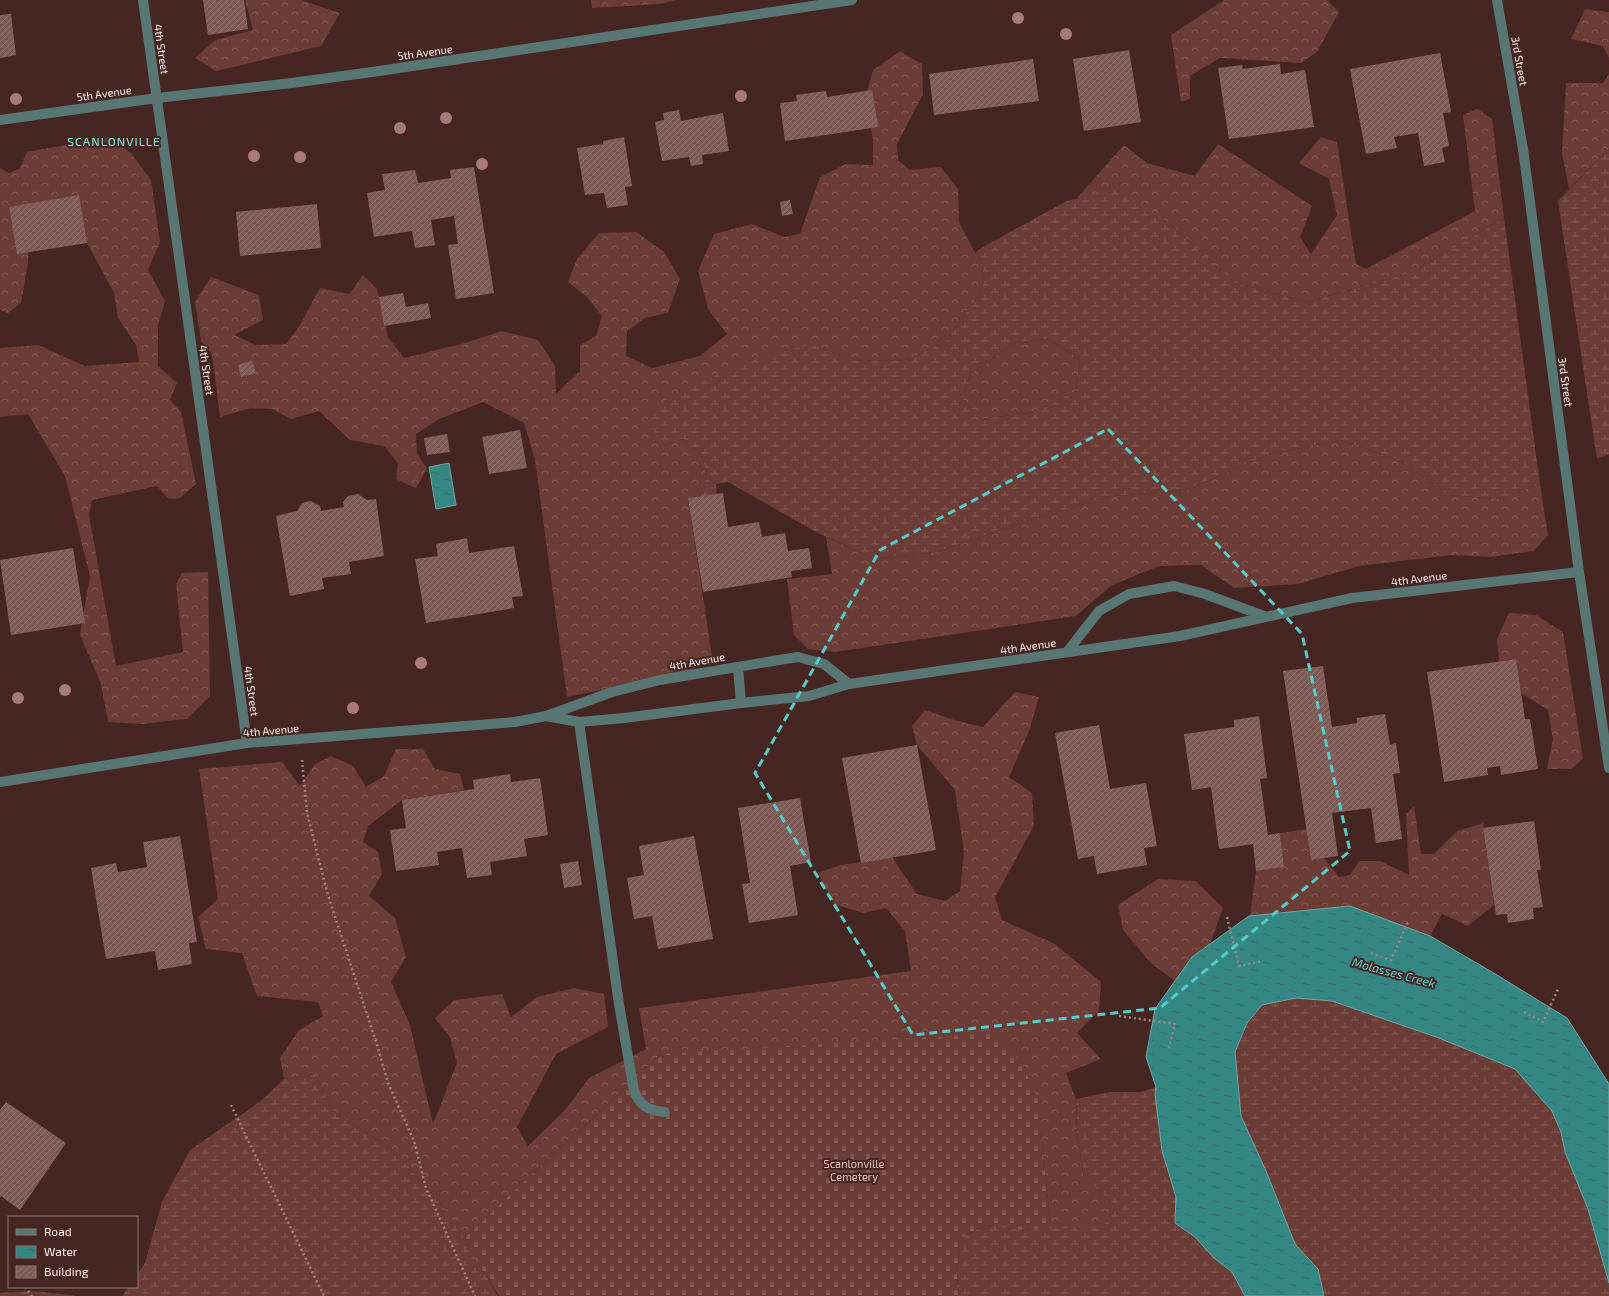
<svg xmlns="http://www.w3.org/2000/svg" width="1609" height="1296" viewBox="0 0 1609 1296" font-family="'Exo 2',sans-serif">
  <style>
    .forest { fill: url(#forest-crowns) }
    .wetland { fill: url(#wetland-marsh); fill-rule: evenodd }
    .cemetery { fill: url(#cemetery-stones) }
    .water { fill: url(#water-ripples); stroke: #71a7a4 }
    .building { fill: url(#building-hatch) }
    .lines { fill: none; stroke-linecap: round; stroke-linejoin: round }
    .path { stroke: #9f8885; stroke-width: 2.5; stroke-dasharray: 2 3; stroke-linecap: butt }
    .minor { stroke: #577674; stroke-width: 10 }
    .tree { fill: #a87b76 }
    .marked { fill: none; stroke: #53cdca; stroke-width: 3; stroke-dasharray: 8 5; stroke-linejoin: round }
    .labels { text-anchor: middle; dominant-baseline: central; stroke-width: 4; stroke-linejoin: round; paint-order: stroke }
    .street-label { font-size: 11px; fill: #fef1ef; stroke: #462622 }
    .park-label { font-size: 11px; fill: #f9c1ba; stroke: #462622 }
    .neighbourhood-label { font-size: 12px; letter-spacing: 1px; fill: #81ede9; stroke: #462622 }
    .water-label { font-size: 12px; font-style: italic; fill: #5fd9d5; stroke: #462622 }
  </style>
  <defs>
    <pattern id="forest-crowns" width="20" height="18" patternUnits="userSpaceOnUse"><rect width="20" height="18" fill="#6c3c36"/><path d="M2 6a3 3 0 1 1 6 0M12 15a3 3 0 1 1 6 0" fill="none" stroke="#825953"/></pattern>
    <pattern id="wetland-marsh" width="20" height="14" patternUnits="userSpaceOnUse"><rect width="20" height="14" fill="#6c3c36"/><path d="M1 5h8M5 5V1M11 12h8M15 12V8" fill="none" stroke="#825953"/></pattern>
    <pattern id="cemetery-stones" width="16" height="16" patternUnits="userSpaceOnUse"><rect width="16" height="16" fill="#6c3c36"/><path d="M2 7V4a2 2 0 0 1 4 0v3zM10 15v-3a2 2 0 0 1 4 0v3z" fill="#825953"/></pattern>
    <pattern id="water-ripples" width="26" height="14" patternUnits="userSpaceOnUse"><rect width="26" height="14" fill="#358784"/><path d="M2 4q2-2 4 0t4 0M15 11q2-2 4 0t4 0" fill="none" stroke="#3e6e6c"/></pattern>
    <pattern id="building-hatch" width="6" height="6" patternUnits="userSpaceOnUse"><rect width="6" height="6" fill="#7f5b57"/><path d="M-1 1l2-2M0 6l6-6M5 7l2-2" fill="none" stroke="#92736f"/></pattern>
  </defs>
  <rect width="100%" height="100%" fill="#462622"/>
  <g class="forest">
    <path d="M 245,0 L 301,0 L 340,13 L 321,46 L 216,71 L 195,58 L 215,40 L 253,30 Z"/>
    <path d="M 591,0 L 676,0 L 660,4 L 592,8 Z"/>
    <path d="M 1224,0 L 1327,0 L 1339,12 L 1317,52 L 1301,63 L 1220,58 L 1190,76 L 1190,99 L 1181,102 L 1171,35 Z"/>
    <path d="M 1585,9 L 1609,12 L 1609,58 L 1603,46 L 1571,39 Z"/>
    <path d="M 900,51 L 922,64 L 923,94 L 897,144 L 898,160 L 910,170 L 941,167 L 958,189 L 959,222 L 975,253 L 983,262 L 982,290 L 946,341 L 906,360 L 857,361 L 811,344 L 663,446 L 683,439 L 702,455 L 707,477 L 699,497 L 688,499 L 712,656 L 688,672 L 567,697 L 535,460 L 524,423 L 483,402 L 439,419 L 416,434 L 417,453 L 427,469 L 416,488 L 396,479 L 398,463 L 384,446 L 350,440 L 319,411 L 291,419 L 272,409 L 251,408 L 220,417 L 212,354 L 201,341 L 195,302 L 211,277 L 259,295 L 263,320 L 234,335 L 256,345 L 286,344 L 300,325 L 320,288 L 349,294 L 363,275 L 377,289 L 388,337 L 404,358 L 465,343 L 502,331 L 538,340 L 555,366 L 556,394 L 580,371 L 580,345 L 596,336 L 602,316 L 587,297 L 568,282 L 577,259 L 599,233 L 636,232 L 664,252 L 680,279 L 668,313 L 645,318 L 627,331 L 626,356 L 652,368 L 700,356 L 727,334 L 708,309 L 698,271 L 714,234 L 752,224 L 784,237 L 800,234 L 820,177 L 846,164 L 873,165 L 873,140 L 865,99 L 873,70 Z"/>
    <path d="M 1609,74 L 1609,149 L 1569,189 L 1562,154 L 1566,83 L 1603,83 Z"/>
    <path d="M 1477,109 L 1492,119 L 1504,218 L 1413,272 L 1307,302 L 1235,283 L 1171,224 L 1077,198 L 1124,145 L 1147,163 L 1195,176 L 1218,144 L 1312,206 L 1300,237 L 1311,254 L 1337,215 L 1329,179 L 1299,163 L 1321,137 L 1337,142 L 1356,264 L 1366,269 L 1475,211 L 1463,115 Z"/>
    <path d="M 108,137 L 131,153 L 151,180 L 160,242 L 148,270 L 165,301 L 158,326 L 158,366 L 177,383 L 170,400 L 181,412 L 196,484 L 180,498 L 169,499 L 157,486 L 92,500 L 89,515 L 116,666 L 183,652 L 176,584 L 182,573 L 208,572 L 210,696 L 187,719 L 142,724 L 108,722 L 101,684 L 80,635 L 90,576 L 65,476 L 28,414 L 0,417 L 0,348 L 38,345 L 85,366 L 139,362 L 136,345 L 118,318 L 114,293 L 87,243 L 29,230 L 28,263 L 21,303 L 8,313 L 0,310 L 0,168 L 9,173 L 19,169 L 27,152 Z"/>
    <path d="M 1049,339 L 1080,360 L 1076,391 L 1035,412 L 981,419 L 962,399 L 970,375 L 1016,342 Z"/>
    <path d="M 1340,440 L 1401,461 L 1448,495 L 1499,499 L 1540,484 L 1548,535 L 1534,551 L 1490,557 L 1452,555 L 1359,566 L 1298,584 L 1234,588 L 1201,565 L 1159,566 L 1112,585 L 1076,616 L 835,652 L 808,649 L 794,635 L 787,579 L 832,574 L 826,537 L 875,559 L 937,552 L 1020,523 L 1111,496 L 1186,490 L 1268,455 Z"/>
    <path d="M 1509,613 L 1536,615 L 1563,632 L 1583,759 L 1571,769 L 1547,769 L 1553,739 L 1548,710 L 1521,693 L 1516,659 L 1499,661 L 1497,639 Z"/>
    <path d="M 1015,692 L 1039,697 L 1029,731 L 1009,777 L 1032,793 L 1034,826 L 995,897 L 1002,920 L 1055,944 L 1101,982 L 1099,1011 L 1077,1033 L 1101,1059 L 1066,1073 L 1076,1099 L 1077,1134 L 1084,1177 L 1116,1207 L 1103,1227 L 1051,1229 L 1041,1130 L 1041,1108 L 661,1054 L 463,1239 L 447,1211 L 394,1150 L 334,1112 L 315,1074 L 284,1079 L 280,1058 L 299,1030 L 323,1016 L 318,1002 L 257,996 L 242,953 L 206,949 L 198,917 L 218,899 L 199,769 L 282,762 L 300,786 L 314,765 L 331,756 L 353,766 L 366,787 L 384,776 L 396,749 L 423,749 L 435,769 L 460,774 L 464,790 L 402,800 L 368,826 L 363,842 L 378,852 L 382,874 L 369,896 L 395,918 L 406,957 L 391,982 L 410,1025 L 433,1124 L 457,1063 L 450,1037 L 435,1018 L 454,1000 L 502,994 L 511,1017 L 537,997 L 574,988 L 604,994 L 608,1027 L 556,1054 L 517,1127 L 528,1146 L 565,1110 L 589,1078 L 646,1049 L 639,1008 L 911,971 L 905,931 L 886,908 L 863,913 L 834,904 L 818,873 L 841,865 L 892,857 L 917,894 L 945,901 L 960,891 L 964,852 L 955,790 L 917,745 L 912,726 L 925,710 L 957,721 L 983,727 Z"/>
    <path d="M 1414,806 L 1421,854 L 1434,854 L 1457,831 L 1484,823 L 1483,828 L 1494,905 L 1468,926 L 1442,914 L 1430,936 L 1350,906 L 1250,916 L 1256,871 L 1284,867 L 1280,833 L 1307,829 L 1311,860 L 1324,858 L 1339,877 L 1350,875 L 1359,861 L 1380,861 L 1409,875 L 1406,814 Z"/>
    <path d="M 1158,879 L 1196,881 L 1223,908 L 1210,944 L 1192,957 L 1175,981 L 1151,963 L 1123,930 L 1118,905 Z"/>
  </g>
  <g class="wetland">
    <path d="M 1609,149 L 1609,454 L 1597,459 L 1558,201 Z"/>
    <path d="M 1115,189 L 1171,224 L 1235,283 L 1307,302 L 1413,272 L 1504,218 L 1540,484 L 1499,499 L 1448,495 L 1401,461 L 1340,440 L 1268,455 L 1186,490 L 1111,496 L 1020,523 L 937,552 L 875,559 L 816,532 L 728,482 L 716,484 L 717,494 L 699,497 L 707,477 L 702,455 L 683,439 L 663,446 L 648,421 L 652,407 L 744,362 L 811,344 L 857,361 L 906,360 L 946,341 L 982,290 L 983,262 L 975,253 L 981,248 L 1067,201 ZM 1049,339 L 1080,360 L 1076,391 L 1035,412 L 981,419 L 962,399 L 970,375 L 1016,342 Z"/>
    <path d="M 1296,998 L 1332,1001 L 1439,1038 L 1515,1069 L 1552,1111 L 1561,1132 L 1565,1152 L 1588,1209 L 1609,1283 L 1609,1296 L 1324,1296 L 1318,1269 L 1295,1244 L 1266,1171 L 1241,1116 L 1235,1052 L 1247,1023 L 1262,1005 Z"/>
    <path d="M 315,1074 L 334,1112 L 394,1150 L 447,1211 L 498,1296 L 122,1296 L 129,1287 L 137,1287 L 137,1275 L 145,1263 L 162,1202 L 190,1150 L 261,1101 L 284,1079 Z"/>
    <path d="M 1156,1087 L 1166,1167 L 1176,1197 L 1175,1223 L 1195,1237 L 1214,1258 L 1232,1272 L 1245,1296 L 961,1296 L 957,1291 L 959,1239 L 986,1225 L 1021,1230 L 1103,1226 L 1116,1207 L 1084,1177 L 1077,1134 L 1076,1099 L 1110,1092 L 1141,1092 Z"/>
    <path d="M 30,1291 L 73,1295 L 75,1296 L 0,1296 L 0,1293 Z"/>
  </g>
  <path class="cemetery" d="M 995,1033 L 1022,1063 L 1041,1108 L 1041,1130 L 1051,1229 L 1021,1230 L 986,1225 L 959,1239 L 957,1291 L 961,1296 L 499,1296 L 463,1239 L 661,1054 Z"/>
  <g class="water">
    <path d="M 449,463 L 456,505 L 436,509 L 429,467 Z"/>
    <path d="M 1350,906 L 1430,936 L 1492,972 L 1567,1018 L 1609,1084 L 1609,1283 L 1588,1209 L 1565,1152 L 1561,1132 L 1552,1111 L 1515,1069 L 1439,1038 L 1332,1001 L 1296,998 L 1262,1005 L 1247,1023 L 1235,1052 L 1241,1116 L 1266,1171 L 1295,1244 L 1318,1269 L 1324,1296 L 1245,1296 L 1232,1272 L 1214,1258 L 1195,1237 L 1175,1223 L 1176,1197 L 1162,1151 L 1155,1094 L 1156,1087 L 1146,1057 L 1155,1009 L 1192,957 L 1249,916 Z"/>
  </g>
  <g class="building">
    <path d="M 203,0 L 244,0 L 248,29 L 208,35 Z"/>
    <path d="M 11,14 L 16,55 L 0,58 L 0,15 Z"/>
    <path d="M 1129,50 L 1141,122 L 1084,131 L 1073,59 Z"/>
    <path d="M 1440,53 L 1451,112 L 1443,113 L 1449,146 L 1442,148 L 1445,162 L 1424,166 L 1418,133 L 1394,137 L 1397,148 L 1366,154 L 1350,69 Z"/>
    <path d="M 1033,59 L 1039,101 L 934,115 L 929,74 Z"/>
    <path d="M 1280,64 L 1281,74 L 1305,70 L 1314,127 L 1229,139 L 1218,68 L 1242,65 L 1243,69 Z"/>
    <path d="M 872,90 L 878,127 L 785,141 L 780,103 L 797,101 L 796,95 L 826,91 L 827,97 Z"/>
    <path d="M 679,110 L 681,121 L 723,113 L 729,151 L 702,155 L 703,164 L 691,166 L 689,157 L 662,161 L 655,122 L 664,120 L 663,113 Z"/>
    <path d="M 624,137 L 632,186 L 625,187 L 628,205 L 607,208 L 604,193 L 585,195 L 577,148 L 603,144 L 603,141 Z"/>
    <path d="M 474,167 L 494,293 L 456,299 L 448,245 L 458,244 L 454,216 L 431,220 L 435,245 L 415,248 L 412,231 L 374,237 L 367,193 L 385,190 L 382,174 L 415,170 L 418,183 L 451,178 L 450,170 Z"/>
    <path d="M 79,195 L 87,243 L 17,254 L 9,207 Z"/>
    <path d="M 790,200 L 793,214 L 782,216 L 780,202 Z"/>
    <path d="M 317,204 L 321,248 L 240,256 L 236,212 Z"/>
    <path d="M 403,293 L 406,307 L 428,303 L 431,318 L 384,326 L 379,297 Z"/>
    <path d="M 252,361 L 256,373 L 241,377 L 238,365 Z"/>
    <path d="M 520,430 L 527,468 L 489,474 L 482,437 Z"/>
    <path d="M 447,434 L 450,452 L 427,455 L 424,438 Z"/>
    <path d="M 723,493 L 728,527 L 759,522 L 762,537 L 785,533 L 788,551 L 809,548 L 812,568 L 791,571 L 792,577 L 703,592 L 688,498 Z"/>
    <path d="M 358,494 L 367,500 L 376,499 L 384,556 L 349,562 L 351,574 L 322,578 L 324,589 L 290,596 L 276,516 L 297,511 L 302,503 L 311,501 L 320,506 L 321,511 L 344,507 L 343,502 L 348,496 Z"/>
    <path d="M 467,538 L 469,553 L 514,546 L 523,596 L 512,597 L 514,608 L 426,623 L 415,559 L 438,556 L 436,544 Z"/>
    <path d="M 73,548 L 85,623 L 11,635 L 0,560 Z"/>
    <path d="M 1516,659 L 1525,719 L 1530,719 L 1538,769 L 1501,775 L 1500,766 L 1487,768 L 1488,775 L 1444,782 L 1427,672 Z"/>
    <path d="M 1323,666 L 1332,727 L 1357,723 L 1357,718 L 1385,714 L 1390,745 L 1396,743 L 1400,773 L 1393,774 L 1402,839 L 1376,843 L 1371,808 L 1332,813 L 1338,856 L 1311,860 L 1283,671 Z"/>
    <path d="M 1259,716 L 1267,778 L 1260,779 L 1268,835 L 1280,833 L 1284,867 L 1256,871 L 1253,844 L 1219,849 L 1211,787 L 1192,790 L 1184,734 L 1234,727 L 1234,720 Z"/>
    <path d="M 1099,725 L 1110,789 L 1146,783 L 1157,846 L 1144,848 L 1147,865 L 1097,874 L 1094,856 L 1078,859 L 1055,733 Z"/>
    <path d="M 917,745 L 936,850 L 861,863 L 842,758 Z"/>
    <path d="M 510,774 L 511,782 L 540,778 L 548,835 L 524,839 L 527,856 L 490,862 L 492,875 L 467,878 L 462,848 L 437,852 L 439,865 L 396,871 L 390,830 L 406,828 L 402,800 L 474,789 L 473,780 Z"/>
    <path d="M 800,798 L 811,862 L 790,866 L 798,915 L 749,923 L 742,884 L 750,883 L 738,808 Z"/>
    <path d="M 1534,821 L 1541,870 L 1537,870 L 1543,907 L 1533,908 L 1534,919 L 1508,923 L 1507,914 L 1496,915 L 1483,828 Z"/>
    <path d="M 180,836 L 197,942 L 189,943 L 192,964 L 158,970 L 155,951 L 106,959 L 91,868 L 116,863 L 118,872 L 147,867 L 143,842 Z"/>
    <path d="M 694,836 L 713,939 L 658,949 L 652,916 L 634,919 L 627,878 L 644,875 L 639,846 Z"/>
    <path d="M 578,861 L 582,885 L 564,888 L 560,864 Z"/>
    <path d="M 6,1102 L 66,1143 L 20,1210 L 1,1196 L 0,1198 L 0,1110 Z"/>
  </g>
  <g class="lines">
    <g class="path">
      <path d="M 302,760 L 307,813 L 327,892 L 377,1045 L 388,1083 L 414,1141 L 426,1188 L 475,1296"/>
      <path d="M 1227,917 L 1239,966 L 1263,961"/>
      <path d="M 1371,953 L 1391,960 L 1408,922"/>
      <path d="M 1524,1012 L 1543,1022 L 1559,987"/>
      <path d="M 1119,1016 L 1175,1024 L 1169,1048"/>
      <path d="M 231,1105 L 324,1296"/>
      <path d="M 25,1287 L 32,1296"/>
    </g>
    <g class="minor">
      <path d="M 143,0 L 247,743"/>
      <path d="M 1497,0 L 1523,149 L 1579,572 L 1609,768"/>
      <path d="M 0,120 L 157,98 L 292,83 L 379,71 L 852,0"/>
      <path d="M 1067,652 L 1099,611 L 1129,594 L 1174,586 L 1205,594 L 1264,616"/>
      <path d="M 738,667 L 741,703"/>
      <path d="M 849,684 L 1180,636 L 1352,598 L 1579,572"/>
      <path d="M 579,722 L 619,1004 L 634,1091 C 641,1107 648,1110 665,1112"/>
      <path d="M 0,782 L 247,743 L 515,722 L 546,716 L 612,692 L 660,680 L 785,659 L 798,657 L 824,664 L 849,684 L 809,696 L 741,703 L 624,718 L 579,722 L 546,716"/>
    </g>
  </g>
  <g class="tree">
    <circle cx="1018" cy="18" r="6"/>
    <circle cx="1066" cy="34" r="6"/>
    <circle cx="741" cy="96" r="6"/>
    <circle cx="16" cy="99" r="6"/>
    <circle cx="446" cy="118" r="6"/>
    <circle cx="400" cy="128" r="6"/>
    <circle cx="254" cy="156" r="6"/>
    <circle cx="300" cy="157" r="6"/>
    <circle cx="482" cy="164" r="6"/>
    <circle cx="421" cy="663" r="6"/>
    <circle cx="65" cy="690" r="6"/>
    <circle cx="18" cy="698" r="6"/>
    <circle cx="353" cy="708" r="6"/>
  </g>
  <path class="marked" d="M 1108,429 L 1302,634 L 1350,851 L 1160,1008 L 913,1035 L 755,773 L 880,550 Z"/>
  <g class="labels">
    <g class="street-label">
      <text transform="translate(162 49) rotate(82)">4th Street</text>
      <text transform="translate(425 52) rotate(-8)">5th Avenue</text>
      <text transform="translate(1520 61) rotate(80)">3rd Street</text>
      <text transform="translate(104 93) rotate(-8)">5th Avenue</text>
      <text transform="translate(207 370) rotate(82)">4th Street</text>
      <text transform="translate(1566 382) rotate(82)">3rd Street</text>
      <text transform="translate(1419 578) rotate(-7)">4th Avenue</text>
      <text transform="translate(1028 646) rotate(-8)">4th Avenue</text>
      <text transform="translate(697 661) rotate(-10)">4th Avenue</text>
      <text transform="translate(252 691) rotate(82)">4th Street</text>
      <text transform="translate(271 730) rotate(-5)">4th Avenue</text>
    </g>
    <g class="park-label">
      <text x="854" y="1163">Scanlonville<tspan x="854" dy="13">Cemetery</tspan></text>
    </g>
    <g class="neighbourhood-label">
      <text x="114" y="141">SCANLONVILLE</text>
    </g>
    <g class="water-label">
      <text transform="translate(1394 972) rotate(15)">Molasses Creek</text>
    </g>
  </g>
  <rect x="8" y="1216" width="130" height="72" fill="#462622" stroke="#907774"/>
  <rect x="16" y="1229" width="20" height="6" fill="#577674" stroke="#907774"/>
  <text x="44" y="1236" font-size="12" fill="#fef1ef">Road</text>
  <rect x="16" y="1246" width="20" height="12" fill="url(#water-ripples)" stroke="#907774"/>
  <text x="44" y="1256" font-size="12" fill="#fef1ef">Water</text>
  <rect x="16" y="1266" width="20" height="12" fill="url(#building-hatch)" stroke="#907774"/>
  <text x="44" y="1276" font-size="12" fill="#fef1ef">Building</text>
</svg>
